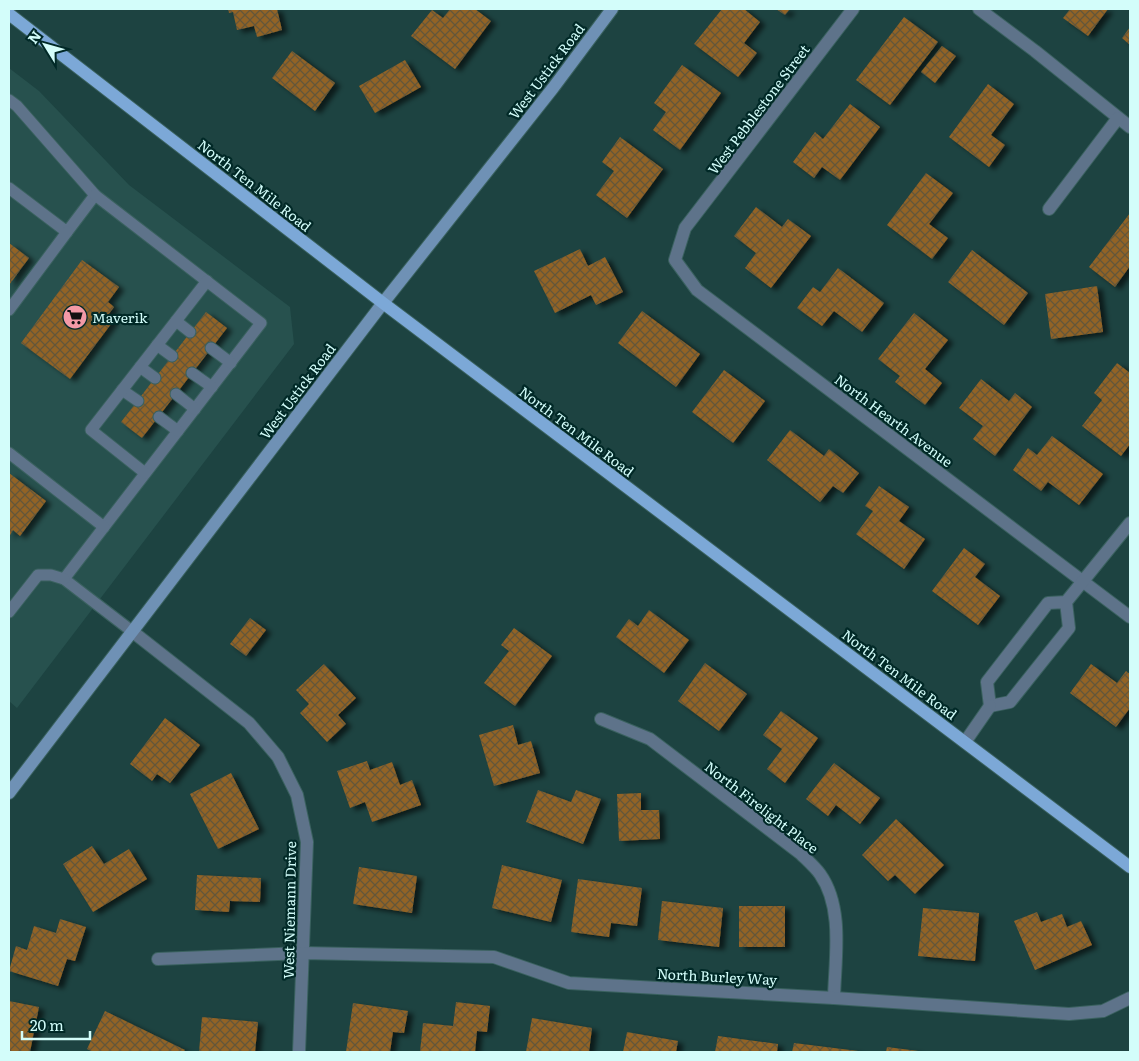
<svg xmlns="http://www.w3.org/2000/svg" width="1139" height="1061" viewBox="0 0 1139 1061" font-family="Literata,serif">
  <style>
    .built { fill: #27514e }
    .building { fill: url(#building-cross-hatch); filter: url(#shadow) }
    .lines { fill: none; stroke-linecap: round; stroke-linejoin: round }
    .lane-casing { stroke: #3a615f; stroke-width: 13 }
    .street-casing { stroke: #3a615f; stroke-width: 14 }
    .secondary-casing { stroke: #3a615f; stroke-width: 14 }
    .primary-casing { stroke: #3a615f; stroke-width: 14 }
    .lane { stroke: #5e738a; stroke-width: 11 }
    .street { stroke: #5e738a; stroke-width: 12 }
    .secondary { stroke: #6f91b5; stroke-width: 12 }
    .primary { stroke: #7ca8d7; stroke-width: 12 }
    .labels { text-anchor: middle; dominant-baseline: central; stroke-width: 4.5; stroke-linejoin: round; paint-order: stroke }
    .street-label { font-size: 14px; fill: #d3fdfa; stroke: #012927 }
    .poi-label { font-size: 14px; fill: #d3fdfa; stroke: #012927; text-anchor: start }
  </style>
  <defs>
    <pattern id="building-cross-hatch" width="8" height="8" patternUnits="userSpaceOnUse" patternTransform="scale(1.25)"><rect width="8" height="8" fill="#926325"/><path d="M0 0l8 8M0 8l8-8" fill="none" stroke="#64563a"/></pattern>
    <filter id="shadow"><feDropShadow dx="5.5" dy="3" stdDeviation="2.5" flood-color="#0009"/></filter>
  </defs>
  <rect width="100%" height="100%" fill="#1d4341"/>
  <path class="built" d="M 9,68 L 39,91 L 129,185 L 290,307 L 294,344 L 17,708 L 9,701 Z"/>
  <g class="building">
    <path d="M 228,9 L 277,9 L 282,30 L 257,37 L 254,26 L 237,30 L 233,12 L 229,13 Z"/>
    <path d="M 450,9 L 475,9 L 491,21 L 455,69 L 411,36 L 432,10 L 443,18 Z"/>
    <path d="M 722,9 L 744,9 L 760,22 L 744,43 L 757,53 L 738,77 L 694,44 Z"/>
    <path d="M 776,9 L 790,9 L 785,15 Z"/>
    <path d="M 1070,9 L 1108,9 L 1088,36 L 1063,18 Z"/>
    <path d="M 904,17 L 938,42 L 890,105 L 856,80 Z"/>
    <path d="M 1130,27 L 1130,45 L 1122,38 Z"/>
    <path d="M 942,46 L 956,56 L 935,83 L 921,72 Z"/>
    <path d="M 292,51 L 335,83 L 315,111 L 272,78 Z"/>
    <path d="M 405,60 L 421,87 L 375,113 L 359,86 Z"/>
    <path d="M 682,65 L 721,93 L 680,150 L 653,130 L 666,112 L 654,103 Z"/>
    <path d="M 988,84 L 1014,104 L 991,135 L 1005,145 L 989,167 L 949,137 Z"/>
    <path d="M 850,104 L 880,127 L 840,180 L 822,167 L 814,178 L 793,162 L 815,132 L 823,139 Z"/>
    <path d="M 620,137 L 663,169 L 627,218 L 596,195 L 614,171 L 602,162 Z"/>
    <path d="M 926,173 L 953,193 L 929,224 L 948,238 L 932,259 L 887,225 Z"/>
    <path d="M 756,207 L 782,227 L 788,219 L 811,236 L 771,288 L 745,268 L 756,253 L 734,236 Z"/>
    <path d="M 1130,213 L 1130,266 L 1115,287 L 1089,267 Z"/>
    <path d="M 9,243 L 29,258 L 9,285 Z"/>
    <path d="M 580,249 L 588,266 L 605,257 L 623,292 L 596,305 L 591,295 L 555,313 L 534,271 Z"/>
    <path d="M 972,250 L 1028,293 L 1004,325 L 948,282 Z"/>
    <path d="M 82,260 L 119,287 L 108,302 L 114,307 L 108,315 L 114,320 L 70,379 L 21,343 Z"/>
    <path d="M 838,268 L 884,303 L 862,332 L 834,311 L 822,326 L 797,308 L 813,287 L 820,292 Z"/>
    <path d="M 1097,286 L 1103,332 L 1051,339 L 1045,294 Z"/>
    <path d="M 642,311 L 700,354 L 676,387 L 618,343 Z"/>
    <path d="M 206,312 L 227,328 L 142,438 L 121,422 Z"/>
    <path d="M 914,313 L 948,340 L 925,369 L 942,383 L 925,405 L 895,382 L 900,376 L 878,359 Z"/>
    <path d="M 1117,363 L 1130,373 L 1130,444 L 1121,456 L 1082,426 L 1102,400 L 1094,393 Z"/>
    <path d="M 724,370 L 765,401 L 733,443 L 692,412 Z"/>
    <path d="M 981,379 L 1009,401 L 1015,393 L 1032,407 L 995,456 L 973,439 L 983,426 L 959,408 Z"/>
    <path d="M 790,430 L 824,456 L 829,449 L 859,473 L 843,493 L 833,486 L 820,502 L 767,460 Z"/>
    <path d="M 1052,436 L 1103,474 L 1079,505 L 1048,482 L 1041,491 L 1013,470 L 1028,448 L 1037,455 Z"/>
    <path d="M 9,473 L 46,501 L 20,536 L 13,530 L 9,537 Z"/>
    <path d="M 879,486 L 909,507 L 899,521 L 925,539 L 904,569 L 856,534 L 873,511 L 865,506 Z"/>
    <path d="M 964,548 L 985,564 L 975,577 L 1000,596 L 978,625 L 932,591 Z"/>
    <path d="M 649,610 L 689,640 L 664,673 L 616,637 L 629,619 L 638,626 Z"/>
    <path d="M 250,618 L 266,630 L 246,656 L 230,644 Z"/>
    <path d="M 514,628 L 552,656 L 515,706 L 484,683 L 509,651 L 501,645 Z"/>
    <path d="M 705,663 L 747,694 L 719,731 L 678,701 Z"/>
    <path d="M 324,664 L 356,698 L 338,715 L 346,724 L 327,742 L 300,713 L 309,704 L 296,690 Z"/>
    <path d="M 1091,664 L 1117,683 L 1126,671 L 1130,674 L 1130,708 L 1116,727 L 1070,693 Z"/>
    <path d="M 781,711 L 818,738 L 785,783 L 767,769 L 782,749 L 763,735 Z"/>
    <path d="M 165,718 L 200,745 L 170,783 L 157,774 L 152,781 L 130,764 Z"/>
    <path d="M 513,725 L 518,745 L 531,741 L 540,773 L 494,786 L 479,735 Z"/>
    <path d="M 367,761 L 370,770 L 392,762 L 400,785 L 412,780 L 421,805 L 372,822 L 365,802 L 350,808 L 337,771 Z"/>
    <path d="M 834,763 L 880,798 L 860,824 L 836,805 L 828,816 L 806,799 Z"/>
    <path d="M 231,773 L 259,829 L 218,849 L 190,794 Z"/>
    <path d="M 538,790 L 571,802 L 576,790 L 601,799 L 583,844 L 526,822 Z"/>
    <path d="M 641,793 L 641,810 L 659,810 L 660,839 L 619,841 L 617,794 Z"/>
    <path d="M 896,819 L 944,865 L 915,894 L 895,875 L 888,881 L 862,855 Z"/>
    <path d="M 92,846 L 104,864 L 129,849 L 147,879 L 93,912 L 63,864 Z"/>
    <path d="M 502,865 L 562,880 L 551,922 L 492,908 Z"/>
    <path d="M 359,867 L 417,876 L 412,913 L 353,904 Z"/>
    <path d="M 197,875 L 261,878 L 260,902 L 230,901 L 229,912 L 195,910 Z"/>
    <path d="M 578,879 L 642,888 L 637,926 L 611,923 L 609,937 L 571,932 Z"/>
    <path d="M 662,901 L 723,908 L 719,947 L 658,940 Z"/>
    <rect x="739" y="906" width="46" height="41"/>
    <path d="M 923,908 L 979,913 L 975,961 L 918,956 Z"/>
    <path d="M 1037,912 L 1041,922 L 1062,914 L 1067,927 L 1081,921 L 1092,945 L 1035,970 L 1014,921 Z"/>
    <path d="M 60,919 L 86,927 L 75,961 L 67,959 L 58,986 L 9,971 L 16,946 L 27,950 L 34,926 L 56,933 Z"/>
    <path d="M 9,1001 L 39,1007 L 30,1052 L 9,1052 Z"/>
    <path d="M 456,1002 L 490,1006 L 487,1032 L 477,1031 L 475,1052 L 420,1052 L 423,1023 L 453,1026 Z"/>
    <path d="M 353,1003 L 408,1011 L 404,1033 L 393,1032 L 390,1052 L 346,1052 Z"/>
    <path d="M 105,1011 L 185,1050 L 183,1052 L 93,1052 L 87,1049 Z"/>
    <path d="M 202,1017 L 258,1022 L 255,1052 L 199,1052 Z"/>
    <path d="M 532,1018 L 592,1028 L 589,1052 L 526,1052 Z"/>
    <path d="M 627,1032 L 678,1041 L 676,1052 L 623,1052 Z"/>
    <path d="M 718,1036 L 778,1044 L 777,1052 L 715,1052 Z"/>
    <path d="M 794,1043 L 858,1051 L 858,1052 L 792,1052 Z"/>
    <path d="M 887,1047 L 918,1051 L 918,1052 L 886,1052 Z"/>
  </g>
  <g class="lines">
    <defs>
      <g id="lane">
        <path d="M 9,100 L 17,106 L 95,195 L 67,232 L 9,188"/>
        <path d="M 95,195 L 261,323 L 64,579 L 133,632"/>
        <path d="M 9,310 L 67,232"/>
        <path d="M 176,321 L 190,332"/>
        <path d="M 157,345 L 172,356"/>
        <path d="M 211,348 L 231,363"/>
        <path d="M 140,367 L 155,378"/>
        <path d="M 192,373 L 212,387"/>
        <path d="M 122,390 L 138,401"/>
        <path d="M 176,394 L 195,409"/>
        <path d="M 159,417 L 178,431"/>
        <path d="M 9,453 L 104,527"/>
        <path d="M 145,473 L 91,430 L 207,281"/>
        <path d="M 9,612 L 38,575 L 51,575 L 64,579"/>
      </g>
      <g id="street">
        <path d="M 853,9 L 685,228 L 675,260 L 697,290 L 1130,617"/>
        <path d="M 979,9 L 1035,51 L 1130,127"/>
        <path d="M 1049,209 L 1118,118"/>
        <path d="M 1066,602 L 1069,628 L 1010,702 L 990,706 L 987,682 L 1048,603 L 1066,602 L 1130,523"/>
        <path d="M 133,632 L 249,723 L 278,757 L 297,795 L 307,842 L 299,1052"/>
        <path d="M 601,719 L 650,739 L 801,854 C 807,860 815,867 820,874 C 844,908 835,958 834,998"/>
        <path d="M 965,742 L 990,706"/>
        <path d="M 158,959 L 303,953 L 494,957 L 569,983 L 834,998 L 1069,1014 L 1103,1011 L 1130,998"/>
      </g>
      <path id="secondary" d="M 9,793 L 383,303 L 553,88 L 612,9"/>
      <path id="primary" d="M 9,14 L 383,303 L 1130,867"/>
    </defs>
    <use href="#lane" class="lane-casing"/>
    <use href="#street" class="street-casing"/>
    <use href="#secondary" class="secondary-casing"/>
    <use href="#primary" class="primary-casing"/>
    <use href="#lane" class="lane"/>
    <use href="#street" class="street"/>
    <use href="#secondary" class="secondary"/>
    <use href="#primary" class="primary"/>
  </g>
  <defs>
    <symbol id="supermarket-disc" viewBox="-11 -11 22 22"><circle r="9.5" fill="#f39aa7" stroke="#012927"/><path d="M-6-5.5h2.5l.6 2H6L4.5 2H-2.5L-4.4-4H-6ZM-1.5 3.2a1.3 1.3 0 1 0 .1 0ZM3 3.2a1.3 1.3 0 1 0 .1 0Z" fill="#111"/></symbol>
  </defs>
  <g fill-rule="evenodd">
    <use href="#supermarket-disc" x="61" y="303" width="28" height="28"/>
  </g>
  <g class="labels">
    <g class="street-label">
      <text transform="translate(546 71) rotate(-53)">West Ustick Road</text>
      <text transform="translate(758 109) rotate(-53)">West Pebblestone Street</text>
      <text transform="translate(255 185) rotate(38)">North Ten Mile Road</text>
      <text transform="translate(297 391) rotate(-53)">West Ustick Road</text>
      <text transform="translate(894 420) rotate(37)">North Hearth Avenue</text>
      <text transform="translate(577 431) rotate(37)">North Ten Mile Road</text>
      <text transform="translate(900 674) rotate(37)">North Ten Mile Road</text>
      <text transform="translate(762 807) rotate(38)">North Firelight Place</text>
      <text transform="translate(289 910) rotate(-89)">West Niemann Drive</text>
      <text transform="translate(717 976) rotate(3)">North Burley Way</text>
    </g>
    <g class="poi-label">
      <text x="92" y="317">Maverik</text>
    </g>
  </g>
  <rect width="1139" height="1061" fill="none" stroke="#d3fdfa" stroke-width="20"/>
  <g transform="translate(45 45) rotate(307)" stroke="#012927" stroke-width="4" paint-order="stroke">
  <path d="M0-4L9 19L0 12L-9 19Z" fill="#d3fdfa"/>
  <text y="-8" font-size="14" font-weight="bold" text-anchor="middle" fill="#d3fdfa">N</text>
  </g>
  <path d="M22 1031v8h68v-8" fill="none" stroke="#d3fdfa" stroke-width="2.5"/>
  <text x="30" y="1031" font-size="15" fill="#d3fdfa" stroke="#012927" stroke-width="4" paint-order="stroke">20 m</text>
</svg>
